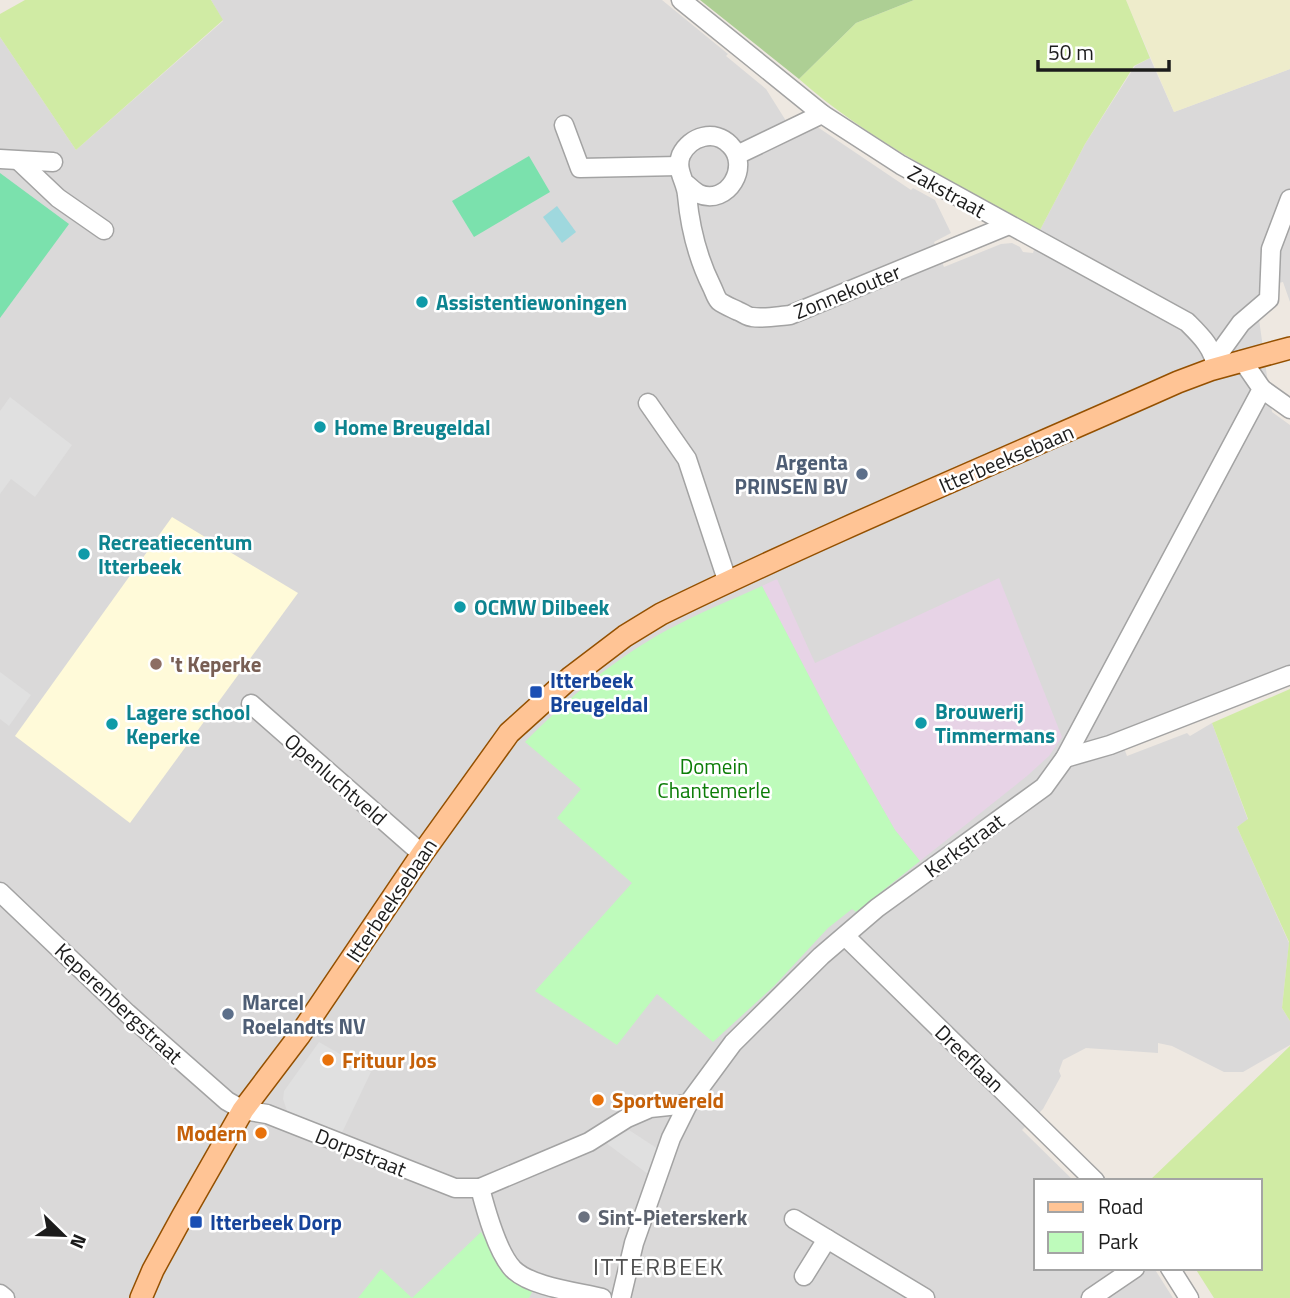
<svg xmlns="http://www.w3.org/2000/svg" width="1290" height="1298" viewBox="0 0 1290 1298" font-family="'Titillium Web',sans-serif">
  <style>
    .residential { fill: #dad9d9 }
    .industrial { fill: #e7d3e6 }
    .education { fill: #fffad9 }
    .farmland { fill: #eeeccb }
    .grass { fill: #d0eba4 }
    .forest { fill: #adcf94 }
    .park { fill: #befbbb }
    .pitch { fill: #7be1ad }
    .parking { fill: #e0e0e0 }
    .water { fill: #9fd8de }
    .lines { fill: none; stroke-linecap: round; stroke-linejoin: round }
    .minor-casing { stroke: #a3a3a3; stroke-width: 21 }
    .major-casing { stroke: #945000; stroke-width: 24 }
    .minor { stroke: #fff; stroke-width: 18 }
    .major { stroke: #ffc495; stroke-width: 21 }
    .culture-dot { fill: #0f9aa8; stroke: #fff; stroke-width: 2.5 }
    .service-dot { fill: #5c6f8a; stroke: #fff; stroke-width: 2.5 }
    .education-dot { fill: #8d6e63; stroke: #fff; stroke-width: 2.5 }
    .transit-dot { fill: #1a4fb4; stroke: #fff; stroke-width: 2.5 }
    .food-dot { fill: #e8710a; stroke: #fff; stroke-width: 2.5 }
    .worship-dot { fill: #6b7280; stroke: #fff; stroke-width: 2.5 }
    .labels { text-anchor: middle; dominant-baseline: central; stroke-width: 5; stroke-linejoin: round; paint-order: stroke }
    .street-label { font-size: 21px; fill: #1c1c1c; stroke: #fff }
    .culture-label { font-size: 21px; font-weight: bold; fill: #0d838f; stroke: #fff; text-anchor: start }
    .service-label { font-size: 21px; font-weight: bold; fill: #4e5e75; stroke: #fff; text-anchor: end }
    .education-label { font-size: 21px; font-weight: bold; fill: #785e54; stroke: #fff; text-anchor: start }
    .transit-label { font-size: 21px; font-weight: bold; fill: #164399; stroke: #fff; text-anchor: start }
    .park-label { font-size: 21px; fill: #0c7d07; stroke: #fff }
    .food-label { font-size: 21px; font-weight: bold; fill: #c56008; stroke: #fff; text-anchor: start }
    .worship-label { font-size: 21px; font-weight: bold; fill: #5b616d; stroke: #fff; text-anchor: start }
    .quarter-label { font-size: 24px; letter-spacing: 2px; fill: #4f4f4f; stroke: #fff }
  </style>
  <rect width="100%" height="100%" fill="#eee8e1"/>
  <path class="residential" d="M 211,0 L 662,0 L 728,54 L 726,56 L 766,89 L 793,132 L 813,124 L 911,190 L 913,188 L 935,200 L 951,233 L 934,242 L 944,267 L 1001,244 L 1012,243 L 1020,247 L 1023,252 L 1033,253 L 1040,230 L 1085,144 L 1135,66 L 1150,58 L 1174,112 L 1290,69 L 1290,302 L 1283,282 L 1264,286 L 1259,299 L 1256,298 L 1272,412 L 1290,425 L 1290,666 L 1118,732 L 1127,756 L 1187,733 L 1190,736 L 1212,723 L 1248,820 L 1237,827 L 1289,943 L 1282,1008 L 1290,1021 L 1290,1045 L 1243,1072 L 1224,1072 L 1172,1046 L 1158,1043 L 1158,1053 L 1086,1048 L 1063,1060 L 1059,1071 L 1061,1076 L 1043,1109 L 1022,1130 L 1074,1181 L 1036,1181 L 1036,1268 L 1154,1268 L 1173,1298 L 0,1298 L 0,37 L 76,150 L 223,21 Z"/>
  <path class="industrial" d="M 999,578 L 1062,737 L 1049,756 L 1027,776 L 920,861 L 895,830 L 832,720 L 762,586 L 777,579 L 815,663 Z"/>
  <path class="education" d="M 172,517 L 298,593 L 130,823 L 15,736 Z"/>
  <path class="farmland" d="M 1126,0 L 1290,0 L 1290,69 L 1174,112 Z"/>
  <g class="grass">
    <path d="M 25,0 L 211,0 L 223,20 L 76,150 L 0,37 L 0,14 Z"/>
    <path d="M 914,0 L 1126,0 L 1150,58 L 1134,66 L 1085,144 L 1040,230 C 958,184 870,142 799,79 L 856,23 Z"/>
    <path d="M 1290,689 L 1290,1021 L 1282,1008 L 1289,942 L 1237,827 L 1248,819 L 1212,723 Z"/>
    <path d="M 1290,1046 L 1290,1298 L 1214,1298 L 1195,1268 L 1260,1268 L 1260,1181 L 1149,1181 Z"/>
  </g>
  <path class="forest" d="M 700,0 L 914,0 L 856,23 L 799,79 Z"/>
  <g class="park">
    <path d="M 762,586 L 832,720 L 895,830 L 920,861 L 856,912 L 852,909 L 828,928 L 774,986 L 713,1042 L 657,994 L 617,1045 L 535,991 L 632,883 L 557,818 L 581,789 L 525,742 C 568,698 615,658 669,629 C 699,613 731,600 762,586 Z"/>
    <path d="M 481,1232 L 504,1272 L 533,1290 L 529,1298 L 358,1298 L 381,1269 L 412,1298 Z"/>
  </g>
  <g class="pitch">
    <path d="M 529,156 L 550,192 L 474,237 L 452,201 Z"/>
    <path d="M 0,173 L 69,224 L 0,318 Z"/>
  </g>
  <g class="parking">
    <path d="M 10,397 L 72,445 L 35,497 L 11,479 L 0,494 L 0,411 Z"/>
    <path d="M 0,672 L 31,695 L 9,726 L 0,719 Z"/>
    <path d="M 319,1042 L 371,1072 L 339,1139 L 294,1117 L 287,1111 L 283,1099 L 284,1091 Z"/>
    <path d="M 629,1130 L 658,1149 L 648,1174 L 606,1143 Z"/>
  </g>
  <path class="water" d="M 557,206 L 576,232 L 562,243 L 543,217 Z"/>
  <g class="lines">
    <defs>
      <g id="minor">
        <path d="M 681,0 L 822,114 L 901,165 L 1187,322 C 1200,335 1214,348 1216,368"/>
        <path d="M 564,125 L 580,168 L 679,166"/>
        <path d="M 737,155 L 822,114"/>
        <path d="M 0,159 L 53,162"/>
        <path d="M 20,162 L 58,198 L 104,230"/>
        <path d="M 686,184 C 690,187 695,192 699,194 C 728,206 751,166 730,145 C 715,129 690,136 681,155 C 675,170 686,181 687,195 C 690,228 697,257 712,287 C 714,291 716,298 719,301 C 724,305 732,308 738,311 C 743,313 748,317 752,317 C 764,319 778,316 790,315 L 1009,225"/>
        <path d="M 1215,359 L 1241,323 L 1269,299 L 1271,249 L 1290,199"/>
        <path d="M 1262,389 L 1290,409"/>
        <path d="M 648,403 L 687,459 L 728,583"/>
        <path d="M 251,704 L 422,854"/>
        <path d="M 1065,758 L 1110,745 L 1290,675"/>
        <path d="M 0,892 L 127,1013 L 227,1101 L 243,1110 L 267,1114 L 455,1188 L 480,1188 L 589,1142 L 627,1118 L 650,1108 L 688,1104"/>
        <path d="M 845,936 L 1095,1181"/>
        <path d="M 480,1188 C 486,1211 497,1252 513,1269 C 531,1287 578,1292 602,1298"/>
        <path d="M 794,1219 L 925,1298"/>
        <path d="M 1170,1268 L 1189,1298"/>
        <path d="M 804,1276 L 827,1239"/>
        <path d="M 0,1294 L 5,1298"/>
        <path d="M 621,1298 L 634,1243 L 671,1138 L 688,1104 L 733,1043 L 821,956 L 877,908 L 1044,787 L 1065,758 L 1262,389 L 1242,360"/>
        <path d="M 1091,1298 L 1135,1268"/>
      </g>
      <path id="major" d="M 141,1298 L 153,1270 L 182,1217 L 243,1110 L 299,1036 L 422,854 L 509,733 L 571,677 L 625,636 L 661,614 C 831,531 1005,459 1178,382 L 1210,370 L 1290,348"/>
    </defs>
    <use href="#minor" class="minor-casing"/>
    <use href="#major" class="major-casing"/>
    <use href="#minor" class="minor"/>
    <use href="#major" class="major"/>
  </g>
  <g class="culture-dot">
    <circle cx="422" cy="302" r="7"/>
    <circle cx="320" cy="427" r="7"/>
    <circle cx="84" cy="554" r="7"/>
    <circle cx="460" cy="607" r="7"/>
    <circle cx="921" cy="723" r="7"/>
    <circle cx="112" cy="724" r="7"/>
  </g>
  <g class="service-dot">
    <circle cx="862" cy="474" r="7"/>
    <circle cx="228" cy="1014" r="7"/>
  </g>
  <circle class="education-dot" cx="156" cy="664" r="7"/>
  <g class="transit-dot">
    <rect x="529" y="685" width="14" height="14" rx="3.5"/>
    <rect x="189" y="1215" width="14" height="14" rx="3.5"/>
  </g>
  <g class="food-dot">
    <circle cx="328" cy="1060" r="7"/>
    <circle cx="598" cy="1100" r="7"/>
    <circle cx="261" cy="1133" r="7"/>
  </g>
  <circle class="worship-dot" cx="584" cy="1217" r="7"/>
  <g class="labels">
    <g class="street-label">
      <text transform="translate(947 191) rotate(29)">Zakstraat</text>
      <text transform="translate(847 291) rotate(-22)">Zonnekouter</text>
      <text transform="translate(1006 458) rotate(-23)">Itterbeeksebaan</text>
      <text transform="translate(336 779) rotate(41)">Openluchtveld</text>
      <text transform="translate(964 845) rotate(-36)">Kerkstraat</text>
      <text transform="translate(391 900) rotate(-56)">Itterbeeksebaan</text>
      <text transform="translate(119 1003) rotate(43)">Keperenbergstraat</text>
      <text transform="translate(970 1058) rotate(44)">Dreeflaan</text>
      <text transform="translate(361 1152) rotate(22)">Dorpstraat</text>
    </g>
    <g class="culture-label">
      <text x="436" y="302">Assistentiewoningen</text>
      <text x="334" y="427">Home Breugeldal</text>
      <text x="98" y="542">Recreatiecentum<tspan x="98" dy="24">Itterbeek</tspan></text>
      <text x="474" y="607">OCMW Dilbeek</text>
      <text x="935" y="711">Brouwerij<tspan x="935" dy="24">Timmermans</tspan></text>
      <text x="126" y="712">Lagere school<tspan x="126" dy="24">Keperke</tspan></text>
    </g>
    <g class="service-label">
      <text x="848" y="462">Argenta<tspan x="848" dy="24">PRINSEN BV</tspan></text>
      <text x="242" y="1002" text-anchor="start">Marcel<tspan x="242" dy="24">Roelandts NV</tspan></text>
    </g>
    <g class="education-label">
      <text x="170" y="664">'t Keperke</text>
    </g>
    <g class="transit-label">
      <text x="550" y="680">Itterbeek<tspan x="550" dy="24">Breugeldal</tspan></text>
      <text x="210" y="1222">Itterbeek Dorp</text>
    </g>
    <g class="park-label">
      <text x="714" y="766">Domein<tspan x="714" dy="24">Chantemerle</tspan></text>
    </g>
    <g class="food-label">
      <text x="342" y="1060">Frituur Jos</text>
      <text x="612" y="1100">Sportwereld</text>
      <text x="247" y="1133" text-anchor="end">Modern</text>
    </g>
    <g class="worship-label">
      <text x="598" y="1217">Sint-Pieterskerk</text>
    </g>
    <g class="quarter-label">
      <text x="659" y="1266">ITTERBEEK</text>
    </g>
  </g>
  <rect x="1034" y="1179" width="228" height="91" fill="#ffffff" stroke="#a4a4a4" stroke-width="2"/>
  <rect x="1048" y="1202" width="35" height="10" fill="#ffc495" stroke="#a4a4a4" stroke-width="2"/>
  <text x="1098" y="1214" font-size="21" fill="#1c1c1c">Road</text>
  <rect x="1048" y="1232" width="35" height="21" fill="#befbbb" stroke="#a4a4a4" stroke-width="2"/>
  <text x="1098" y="1249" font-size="21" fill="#1c1c1c">Park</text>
  <g transform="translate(63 1235) rotate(113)" stroke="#ffffff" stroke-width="5" paint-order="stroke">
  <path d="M0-5L12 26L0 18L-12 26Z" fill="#1c1c1c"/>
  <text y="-10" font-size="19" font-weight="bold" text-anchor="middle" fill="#1c1c1c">N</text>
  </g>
  <path d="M1038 60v10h131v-10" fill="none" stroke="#1c1c1c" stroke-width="3.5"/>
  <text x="1048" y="60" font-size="21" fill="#1c1c1c" stroke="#ffffff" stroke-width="5" paint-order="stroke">50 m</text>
</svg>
